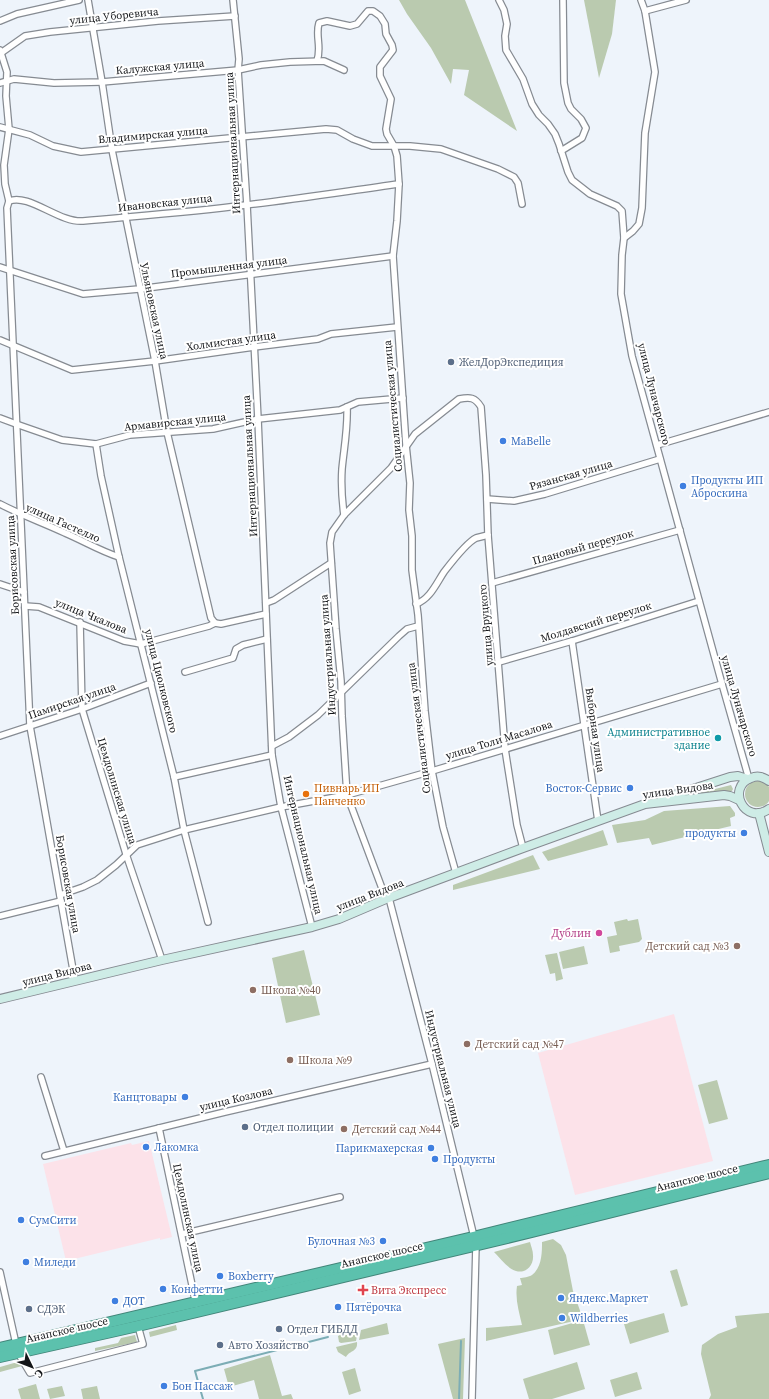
<svg xmlns="http://www.w3.org/2000/svg" width="769" height="1399" viewBox="0 0 769 1399" font-family="'Source Serif 4',serif">
  <style>
    .industrial { fill: #fce2e9 }
    .green { fill: #bacaaf }
    .lines { fill: none; stroke-linecap: round; stroke-linejoin: round }
    .stream { stroke: #7cadb5; stroke-width: 2 }
    .street-casing { stroke: #868b92; stroke-width: 8 }
    .secondary-casing { stroke: #868b92; stroke-width: 10 }
    .highway-casing { stroke: #428579; stroke-width: 12 }
    .street { stroke: #fff; stroke-width: 5.5 }
    .secondary { stroke: #ceece6; stroke-width: 8 }
    .highway { stroke: #5cc1ad; stroke-width: 10 }
    .service-dot { fill: #5c6f8a; stroke: #fff; stroke-width: 1.5 }
    .shop-dot { fill: #3f7fe0; stroke: #fff; stroke-width: 1.5 }
    .culture-dot { fill: #0f9aa8; stroke: #fff; stroke-width: 1.5 }
    .food-dot { fill: #e8710a; stroke: #fff; stroke-width: 1.5 }
    .hotel-dot { fill: #d1479c; stroke: #fff; stroke-width: 1.5 }
    .education-dot { fill: #8d6e63; stroke: #fff; stroke-width: 1.5 }
    .health-dot { fill: #e0444e; stroke: #fff; stroke-width: 1.5 }
    .labels { text-anchor: middle; dominant-baseline: central; stroke-width: 4; stroke-linejoin: round; paint-order: stroke }
    .street-label { font-size: 11px; fill: #131518; stroke: #fff }
    .service-label { font-size: 11px; fill: #4e5e75; stroke: #fff; text-anchor: start }
    .shop-label { font-size: 11px; fill: #366cbe; stroke: #fff; text-anchor: start }
    .culture-label { font-size: 11px; fill: #0d838f; stroke: #fff; text-anchor: end }
    .food-label { font-size: 11px; fill: #c56008; stroke: #fff; text-anchor: start }
    .hotel-label { font-size: 11px; fill: #b23c85; stroke: #fff; text-anchor: end }
    .education-label { font-size: 11px; fill: #785e54; stroke: #fff; text-anchor: start }
    .health-label { font-size: 11px; fill: #be3a42; stroke: #fff; text-anchor: start }
  </style>
  <rect width="100%" height="100%" fill="#eef4fb"/>
  <g class="industrial">
    <path d="M 674,1014 L 713,1161 L 575,1195 L 538,1053 Z"/>
    <path d="M 149,1141 L 172,1237 L 160,1240 L 160,1238 L 66,1261 L 43,1164 L 131,1143 L 132,1145 Z"/>
  </g>
  <g class="green">
    <path d="M 399,0 L 465,0 L 517,131 L 464,95 L 469,70 L 453,69 L 451,84 L 431,48 L 407,14 Z"/>
    <path d="M 584,0 L 616,0 L 612,34 L 599,78 Z"/>
    <circle cx="758" cy="794" r="13"/>
    <path d="M 731,785 L 733,789 L 732,791 L 675,799 Z"/>
    <path d="M 730,806 L 735,813 L 735,816 L 730,818 L 731,826 L 652,845 L 649,838 L 617,843 L 612,825 L 645,820 L 664,811 Z"/>
    <path d="M 603,830 L 608,845 L 548,861 L 542,852 Z"/>
    <path d="M 533,855 L 540,869 L 453,890 L 453,885 Z"/>
    <path d="M 627,919 L 628,921 L 638,919 L 642,939 L 639,942 L 619,946 L 620,951 L 610,953 L 607,937 L 617,935 L 614,922 Z"/>
    <path d="M 584,946 L 588,964 L 563,969 L 559,952 Z"/>
    <path d="M 304,950 L 320,1015 L 286,1023 L 272,958 Z"/>
    <path d="M 557,953 L 563,979 L 556,981 L 555,973 L 550,974 L 545,955 Z"/>
    <path d="M 717,1080 L 728,1119 L 709,1124 L 698,1085 Z"/>
    <path d="M 553,1239 L 561,1245 L 566,1255 L 573,1291 L 583,1319 L 486,1341 L 486,1328 L 522,1325 C 519,1312 515,1299 517,1286 L 522,1285 L 520,1278 C 523,1278 529,1277 532,1275 C 542,1267 542,1253 542,1242 Z"/>
    <path d="M 530,1242 C 531,1246 533,1251 533,1255 C 534,1265 526,1274 516,1271 C 507,1268 500,1258 494,1252 Z"/>
    <path d="M 677,1269 L 688,1305 L 681,1307 L 670,1271 Z"/>
    <path d="M 664,1313 L 669,1332 L 630,1344 L 624,1324 Z"/>
    <path d="M 767,1313 L 769,1313 L 769,1399 L 709,1399 L 711,1395 L 701,1354 L 702,1345 L 718,1334 L 737,1327 L 735,1316 Z"/>
    <path d="M 583,1320 L 590,1345 L 554,1355 L 548,1330 Z"/>
    <path d="M 387,1323 L 389,1334 L 359,1340 L 361,1330 Z"/>
    <path d="M 176,1325 L 177,1330 L 150,1337 L 149,1332 Z"/>
    <path d="M 358,1330 L 356,1341 L 341,1343 L 339,1342 L 338,1336 L 340,1335 Z"/>
    <path d="M 135,1335 L 137,1342 L 95,1351 L 95,1348 L 118,1343 L 121,1338 Z"/>
    <path d="M 465,1338 L 463,1399 L 453,1399 L 438,1344 Z"/>
    <path d="M 357,1342 C 358,1352 350,1350 346,1357 L 338,1352 L 336,1347 Z"/>
    <path d="M 270,1355 L 282,1396 L 291,1394 L 293,1399 L 259,1399 L 254,1380 L 229,1387 L 224,1369 Z"/>
    <path d="M 21,1361 L 22,1366 L 0,1372 L 0,1367 Z"/>
    <path d="M 577,1362 L 585,1389 L 552,1399 L 529,1399 L 523,1379 Z"/>
    <path d="M 355,1368 L 361,1391 L 349,1395 L 342,1372 Z"/>
    <path d="M 637,1372 L 642,1389 L 615,1397 L 610,1380 Z"/>
    <path d="M 36,1384 L 40,1399 L 21,1399 L 18,1389 Z"/>
    <path d="M 62,1386 L 65,1396 L 50,1399 L 47,1389 Z"/>
    <path d="M 97,1386 L 100,1399 L 83,1399 L 81,1389 Z"/>
  </g>
  <g class="lines">
    <g class="stream">
      <path d="M 203,1399 L 195,1371 L 328,1337"/>
      <path d="M 459,1399 L 461,1341"/>
    </g>
    <defs>
      <g id="street">
        <path d="M 88,0 L 102,82 L 112,150 L 155,361 L 167,432 L 211,618 L 215,623"/>
        <path d="M 233,0 L 239,59 L 238,70 L 247,205 L 258,419 L 272,755 L 281,807 L 312,927"/>
        <path d="M 499,0 L 504,10 L 507,24 L 505,36 L 506,50 L 523,79 L 532,104 L 539,115 L 548,124 L 555,134 L 559,144 L 568,172 L 572,180 L 590,194 L 617,206 L 622,211 L 624,238"/>
        <path d="M 641,0 L 645,11 L 655,72 L 645,133 L 642,208 L 639,224 L 633,231 L 624,238 L 622,255 L 621,294 L 632,356 L 722,684 L 749,779"/>
        <path d="M 645,11 L 686,0"/>
        <path d="M 0,21 L 17,14 L 79,0"/>
        <path d="M 0,50 L 7,72 L 6,96 L 9,129 L 4,165 L 5,184 L 9,201 L 7,208 L 30,726 L 75,981"/>
        <path d="M 1,53 L 25,36 L 50,32 L 158,21 L 235,16"/>
        <path d="M 317,61 C 322,47 315,36 319,23 L 327,21 L 350,26 L 357,24 L 368,11 L 373,11 L 380,16 L 385,24 L 386,34 L 392,45 L 393,50 L 380,67 L 380,76 L 391,99 L 386,129 L 387,134 L 394,146 L 397,156 L 399,184 L 397,221 L 393,256 L 406,445 L 410,483 L 409,510 L 412,536 L 412,570 L 418,615 L 425,711 L 432,771 L 443,827 L 456,873"/>
        <path d="M 0,83 L 14,79 L 54,83 L 102,82 L 238,70 L 261,65 L 290,62 L 324,61 L 344,70"/>
        <path d="M 0,127 L 30,135 L 53,146 L 81,152 L 326,129 L 337,130 L 353,139 L 372,146 L 410,146 L 441,149 L 498,169 L 514,177 L 518,183 L 522,204"/>
        <path d="M 561,151 L 582,138 L 586,128 L 581,119 L 571,109 L 568,103 L 564,83 L 563,0"/>
        <path d="M 9,201 C 29,193 59,223 83,221 C 137,216 192,212 246,205 C 297,199 348,191 399,184"/>
        <path d="M 0,267 L 83,294 L 139,289 L 393,256"/>
        <path d="M 0,340 L 72,370 L 155,361 L 254,347 L 318,339 L 331,334 L 397,327"/>
        <path d="M 0,418 L 16,424 L 62,440 L 96,444 L 130,435 L 213,429 L 258,419 L 340,410 L 358,402 L 403,398"/>
        <path d="M 96,444 L 101,476 L 119,557 L 174,777 L 184,830 L 208,922"/>
        <path d="M 657,445 L 769,412"/>
        <path d="M 487,499 L 514,501 L 545,494 L 660,459"/>
        <path d="M 0,504 C 21,515 44,523 65,533 C 84,541 100,551 119,557"/>
        <path d="M 344,515 C 342,500 341,484 342,469 C 344,448 348,428 347,407"/>
        <path d="M 492,583 L 680,530"/>
        <path d="M 0,584 L 24,592"/>
        <path d="M 266,603 L 274,600 L 331,563"/>
        <path d="M 416,604 C 430,599 436,584 444,572 C 451,563 466,543 476,538 C 480,537 484,536 488,535"/>
        <path d="M 25,606 L 39,607 L 124,641 L 141,644 L 209,626 L 215,623 L 221,624 L 266,614"/>
        <path d="M 80,622 L 82,709 L 126,854 L 162,960"/>
        <path d="M 572,641 L 598,821"/>
        <path d="M 499,662 L 572,641 L 699,601"/>
        <path d="M 185,672 L 233,658 L 236,649 L 243,645 L 267,639"/>
        <path d="M 0,736 L 82,709 L 151,683"/>
        <path d="M 272,746 L 289,737 L 318,715 L 399,636 L 407,629 L 418,626"/>
        <path d="M 174,777 L 272,755"/>
        <path d="M 60,895 L 83,887 L 97,880 L 116,865 L 137,845 L 184,830 L 281,807 L 347,795 L 432,771 L 722,684"/>
        <path d="M 389,898 L 432,1064 L 476,1245 L 472,1399"/>
        <path d="M 386,899 L 347,795 L 342,716 L 341,681 L 336,629 L 330,543 L 332,532 L 344,515 L 391,468 L 415,434 L 459,399 C 470,397 475,397 481,407 L 486,475 L 488,535 L 505,749 L 517,825 L 523,848"/>
        <path d="M 0,916 L 61,901"/>
        <path d="M 41,1077 L 64,1151"/>
        <path d="M 159,1128 L 196,1304"/>
        <path d="M 45,1156 L 225,1112 L 432,1064"/>
        <path d="M 182,1234 L 340,1197"/>
        <path d="M 0,1272 L 18,1353 L 30,1373 L 143,1344 L 138,1326"/>
      </g>
      <g id="secondary">
        <path d="M 769,781 C 763,777 758,775 751,778 C 726,787 744,826 769,809"/>
        <path d="M 662,799 L 730,777 L 738,776 L 748,779"/>
        <path d="M 759,813 L 769,852"/>
        <path d="M 0,999 L 162,960 L 312,927 L 339,919 L 386,899 L 523,848 L 645,804 L 724,795 L 730,796 L 739,800"/>
      </g>
      <g id="highway">
        <path d="M 0,1348 L 473,1237 L 769,1165"/>
        <path d="M 0,1357 L 138,1326 L 532,1232 L 769,1173"/>
      </g>
    </defs>
    <use href="#street" class="street-casing"/>
    <use href="#secondary" class="secondary-casing"/>
    <use href="#highway" class="highway-casing"/>
    <use href="#street" class="street"/>
    <use href="#secondary" class="secondary"/>
    <use href="#highway" class="highway"/>
  </g>
  <g class="service-dot">
    <circle cx="451" cy="362" r="4"/>
    <circle cx="245" cy="1127" r="4"/>
    <circle cx="29" cy="1309" r="4"/>
    <circle cx="279" cy="1329" r="4"/>
    <circle cx="220" cy="1345" r="4"/>
  </g>
  <g class="shop-dot">
    <circle cx="503" cy="441" r="4"/>
    <circle cx="683" cy="486" r="4"/>
    <circle cx="630" cy="788" r="4"/>
    <circle cx="744" cy="833" r="4"/>
    <circle cx="185" cy="1097" r="4"/>
    <circle cx="146" cy="1147" r="4"/>
    <circle cx="431" cy="1148" r="4"/>
    <circle cx="435" cy="1159" r="4"/>
    <circle cx="21" cy="1220" r="4"/>
    <circle cx="383" cy="1241" r="4"/>
    <circle cx="26" cy="1262" r="4"/>
    <circle cx="220" cy="1276" r="4"/>
    <circle cx="163" cy="1289" r="4"/>
    <circle cx="561" cy="1298" r="4"/>
    <circle cx="115" cy="1301" r="4"/>
    <circle cx="338" cy="1307" r="4"/>
    <circle cx="562" cy="1318" r="4"/>
    <circle cx="164" cy="1386" r="4"/>
  </g>
  <circle class="culture-dot" cx="718" cy="738" r="4"/>
  <circle class="food-dot" cx="306" cy="794" r="4"/>
  <circle class="hotel-dot" cx="599" cy="933" r="4"/>
  <g class="education-dot">
    <circle cx="737" cy="946" r="4"/>
    <circle cx="253" cy="990" r="4"/>
    <circle cx="467" cy="1044" r="4"/>
    <circle cx="290" cy="1060" r="4"/>
    <circle cx="344" cy="1129" r="4"/>
  </g>
  <path class="health-dot" d="M361 1284h4v4h4v4h-4v4h-4v-4h-4v-4h4z"/>
  <g class="labels">
    <g class="street-label">
      <text transform="translate(114 16) rotate(-6)">улица Уборевича</text>
      <text transform="translate(160 67) rotate(-5)">Калужская улица</text>
      <text transform="translate(153 135) rotate(-5)">Владимирская улица</text>
      <text transform="translate(233 143) rotate(-93)">Интернациональная улица</text>
      <text transform="translate(165 203) rotate(-6)">Ивановская улица</text>
      <text transform="translate(229 267) rotate(-7)">Промышленная улица</text>
      <text transform="translate(154 311) rotate(78)">Ульяновская улица</text>
      <text transform="translate(231 341) rotate(-8)">Холмистая улица</text>
      <text transform="translate(654 394) rotate(76)">улица Луначарского</text>
      <text transform="translate(393 406) rotate(-95)">Социалистическая улица</text>
      <text transform="translate(175 422) rotate(-6)">Армавирская улица</text>
      <text transform="translate(250 466) rotate(-93)">Интернациональная улица</text>
      <text transform="translate(571 475) rotate(-16)">Рязанская улица</text>
      <text transform="translate(63 523) rotate(24)">улица Гастелло</text>
      <text transform="translate(583 547) rotate(-16)">Плановый переулок</text>
      <text transform="translate(13 565) rotate(-93)">Борисовская улица</text>
      <text transform="translate(91 616) rotate(22)">улица Чкалова</text>
      <text transform="translate(596 622) rotate(-17)">Молдавский переулок</text>
      <text transform="translate(486 625) rotate(-95)">улица Вруцкого</text>
      <text transform="translate(328 655) rotate(-94)">Индустриальная улица</text>
      <text transform="translate(161 681) rotate(76)">улица Циолковского</text>
      <text transform="translate(72 701) rotate(-19)">Памирская улица</text>
      <text transform="translate(739 706) rotate(74)">улица Луначарского</text>
      <text transform="translate(419 728) rotate(-97)">Социалистическая улица</text>
      <text transform="translate(595 730) rotate(82)">Выборная улица</text>
      <text transform="translate(499 740) rotate(-17)">улица Толи Масалова</text>
      <text transform="translate(678 790) rotate(-8)">улица Видова</text>
      <text transform="translate(117 791) rotate(73)">Цемдолинская улица</text>
      <text transform="translate(303 845) rotate(77)">Интернациональная улица</text>
      <text transform="translate(68 884) rotate(80)">Борисовская улица</text>
      <text transform="translate(370 895) rotate(-21)">улица Видова</text>
      <text transform="translate(57 974) rotate(-14)">улица Видова</text>
      <text transform="translate(443 1069) rotate(76)">Индустриальная улица</text>
      <text transform="translate(236 1099) rotate(-13)">улица Козлова</text>
      <text transform="translate(697 1178) rotate(-14)">Анапское шоссе</text>
      <text transform="translate(188 1218) rotate(78)">Цемдолинская улица</text>
      <text transform="translate(382 1255) rotate(-13)">Анапское шоссе</text>
      <text transform="translate(67 1330) rotate(-13)">Анапское шоссе</text>
    </g>
    <g class="service-label">
      <text x="459" y="362">ЖелДорЭкспедиция</text>
      <text x="253" y="1127">Отдел полиции</text>
      <text x="37" y="1309">СДЭК</text>
      <text x="287" y="1329">Отдел ГИБДД</text>
      <text x="228" y="1345">Авто Хозяйство</text>
    </g>
    <g class="shop-label">
      <text x="511" y="441">MaBelle</text>
      <text x="691" y="480">Продукты ИП<tspan x="691" dy="13">Аброскина</tspan></text>
      <text x="622" y="788" text-anchor="end">Восток-Сервис</text>
      <text x="736" y="833" text-anchor="end">продукты</text>
      <text x="177" y="1097" text-anchor="end">Канцтовары</text>
      <text x="154" y="1147">Лакомка</text>
      <text x="423" y="1148" text-anchor="end">Парикмахерская</text>
      <text x="443" y="1159">Продукты</text>
      <text x="29" y="1220">СумСити</text>
      <text x="375" y="1241" text-anchor="end">Булочная №3</text>
      <text x="34" y="1262">Миледи</text>
      <text x="228" y="1276">Boxberry</text>
      <text x="171" y="1289">Конфетти</text>
      <text x="569" y="1298">Яндекс.Маркет</text>
      <text x="123" y="1301">ДОТ</text>
      <text x="346" y="1307">Пятёрочка</text>
      <text x="570" y="1318">Wildberries</text>
      <text x="172" y="1386">Бон Пассаж</text>
    </g>
    <g class="culture-label">
      <text x="710" y="732">Административное<tspan x="710" dy="13">здание</tspan></text>
    </g>
    <g class="food-label">
      <text x="314" y="788">Пивнарь ИП<tspan x="314" dy="13">Панченко</tspan></text>
    </g>
    <g class="hotel-label">
      <text x="591" y="933">Дублин</text>
    </g>
    <g class="education-label">
      <text x="729" y="946" text-anchor="end">Детский сад №3</text>
      <text x="261" y="990">Школа №40</text>
      <text x="475" y="1044">Детский сад №47</text>
      <text x="298" y="1060">Школа №9</text>
      <text x="352" y="1129">Детский сад №44</text>
    </g>
    <g class="health-label">
      <text x="371" y="1290">Вита Экспресс</text>
    </g>
  </g>
  <g transform="translate(32 1367) rotate(133)" stroke="#ffffff" stroke-width="3" paint-order="stroke">
  <path d="M0-3L7 15L0 10L-7 15Z" fill="#131518"/>
  <text y="-6" font-size="11" font-weight="bold" text-anchor="middle" fill="#131518">С</text>
  </g>
</svg>
